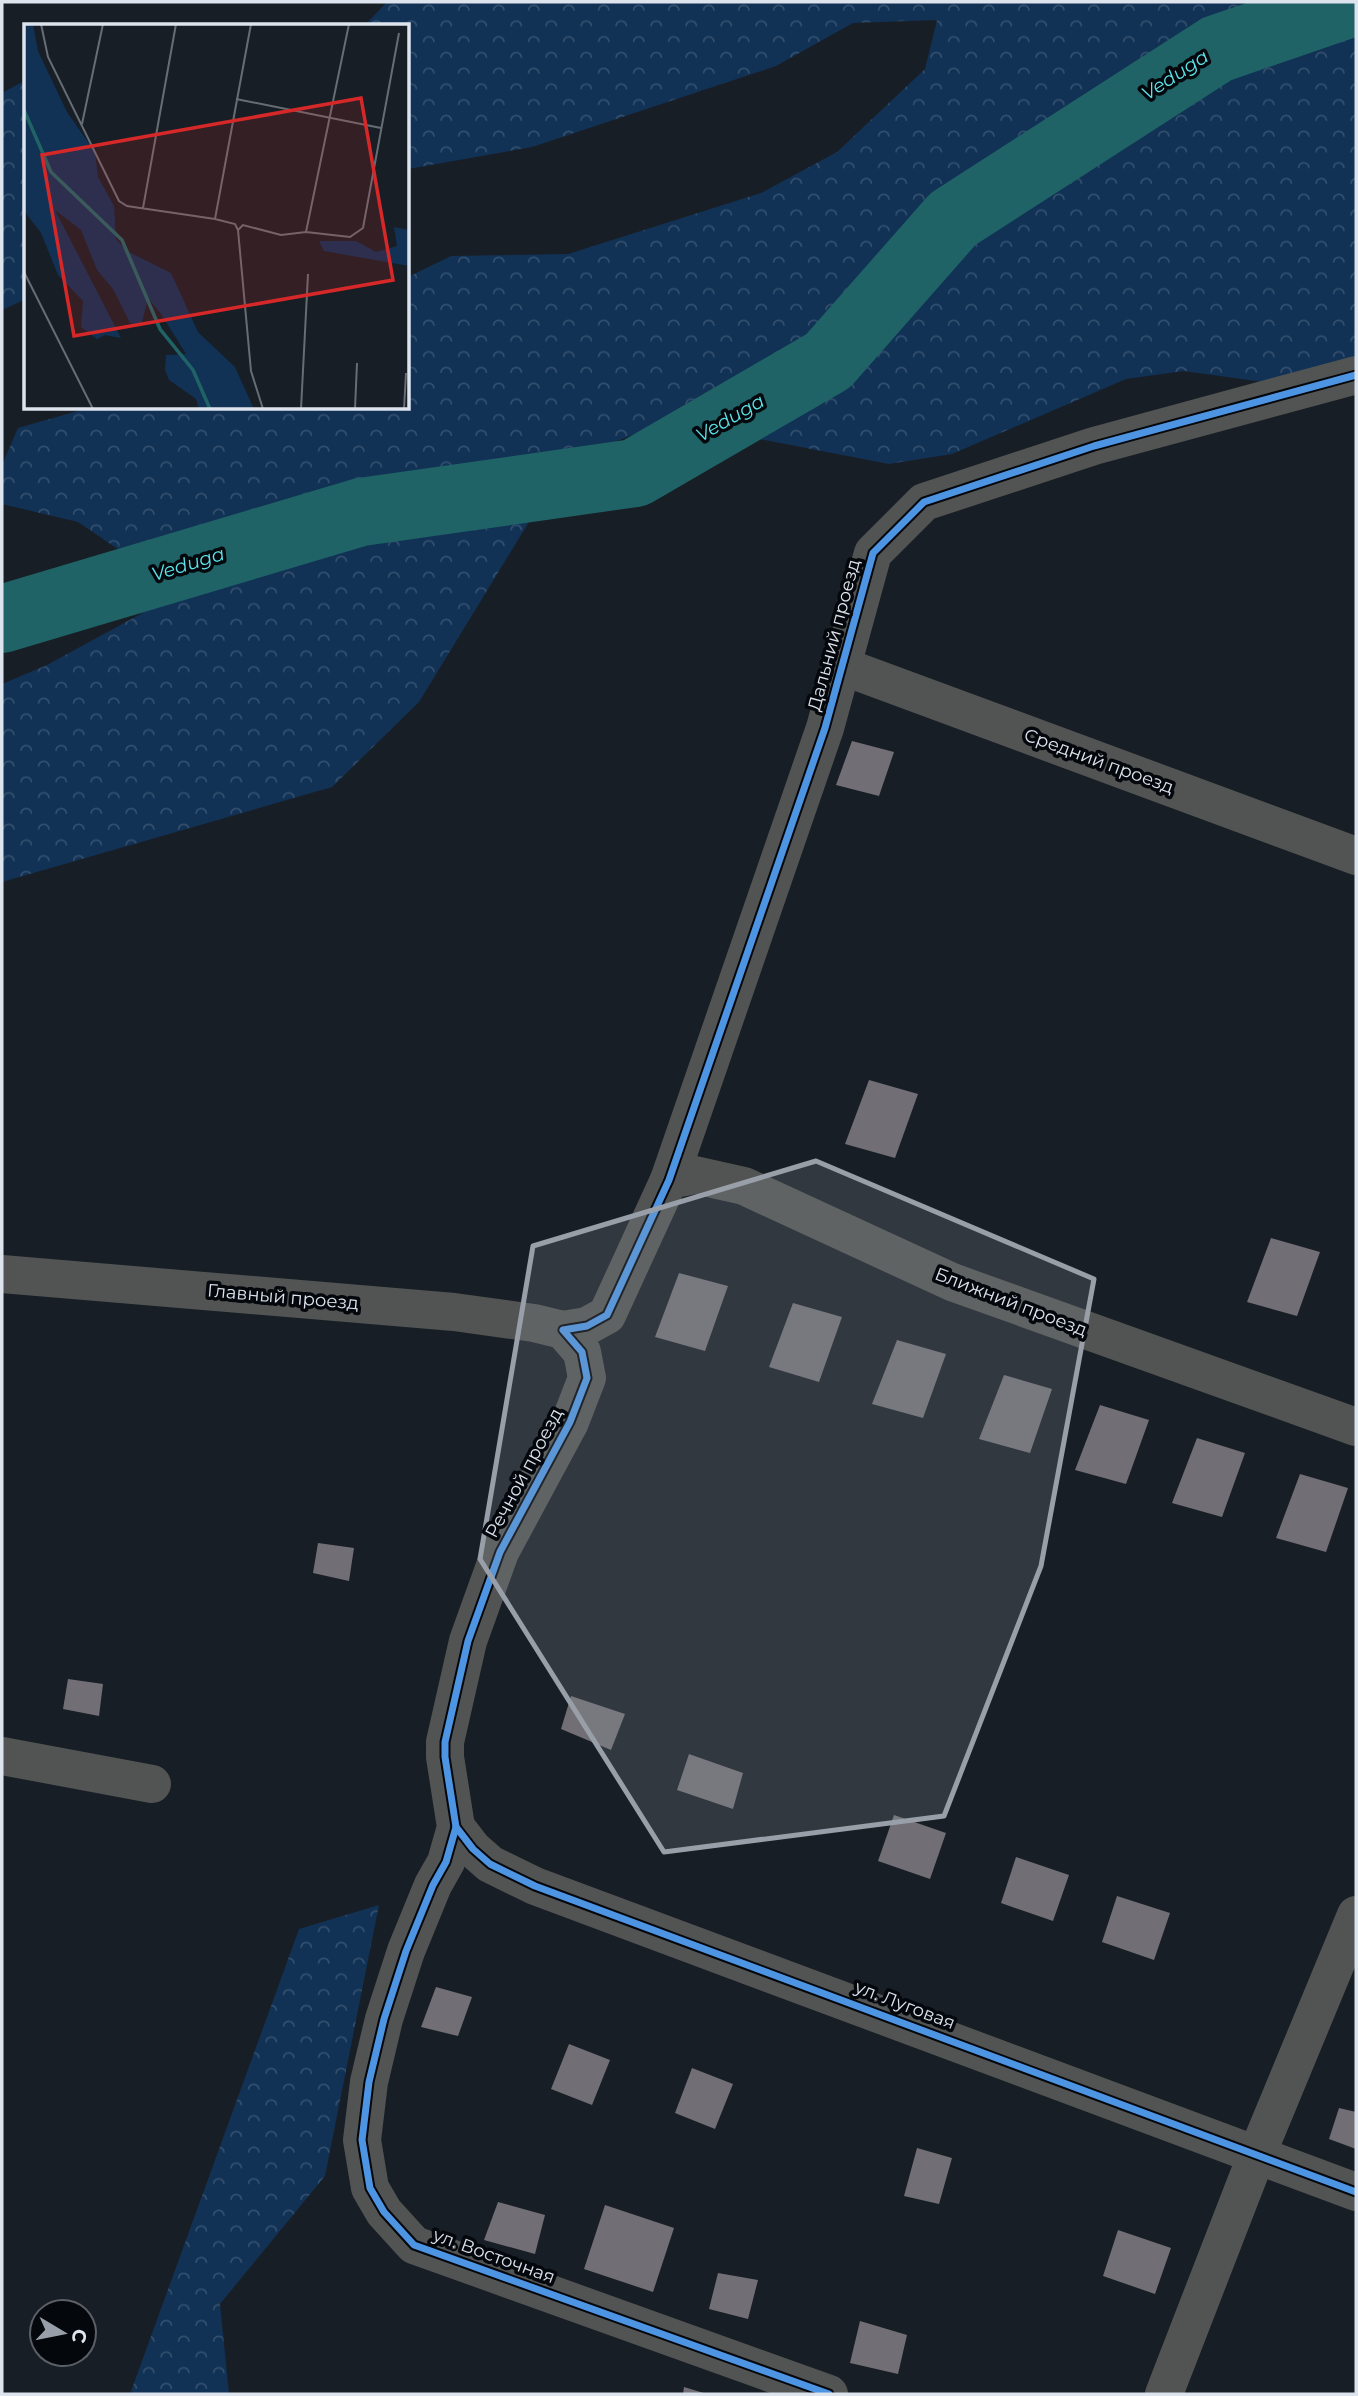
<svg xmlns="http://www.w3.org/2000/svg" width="1358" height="2396" viewBox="0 0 1358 2396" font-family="Montserrat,sans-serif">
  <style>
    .forest { fill: url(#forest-crowns) }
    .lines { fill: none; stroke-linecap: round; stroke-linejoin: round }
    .river { stroke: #1f6366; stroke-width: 68 }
    .building { fill: #716f75 }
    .minor { stroke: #525453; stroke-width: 38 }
    .cycleway-casing { stroke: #04070c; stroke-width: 11 }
    .cycleway { stroke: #4d94e3; stroke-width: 7 }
    .marked { fill: #989fa8; fill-opacity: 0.2; stroke: #989fa8; stroke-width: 5; stroke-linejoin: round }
    .labels { text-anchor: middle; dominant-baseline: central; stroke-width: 7; stroke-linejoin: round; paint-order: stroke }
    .street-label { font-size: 18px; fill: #dde4ee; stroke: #04070c }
    .water-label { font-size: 19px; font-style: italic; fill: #5be5e9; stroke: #04070c }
    .inset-river { fill: none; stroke: #1f6366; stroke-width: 3.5 }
    .inset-road { fill: none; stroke: #676d75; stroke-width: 2 }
    .view { fill: #d62828; fill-opacity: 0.15; stroke: #d62828; stroke-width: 3.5 }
    .inset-edge { fill: none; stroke: #dde4ee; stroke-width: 3.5 }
  </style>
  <defs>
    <pattern id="forest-crowns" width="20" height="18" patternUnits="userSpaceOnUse" patternTransform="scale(1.75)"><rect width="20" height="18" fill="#113155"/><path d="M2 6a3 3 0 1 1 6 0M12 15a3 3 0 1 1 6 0" fill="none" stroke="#334f6e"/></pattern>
  </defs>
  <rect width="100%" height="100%" fill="#181e25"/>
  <g class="forest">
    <path d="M 387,2 L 1356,2 L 1356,366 L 1307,388 L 1184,371 L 1126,379 L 952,454 L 889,464 L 712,430 L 648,429 L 589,452 L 546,494 L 419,702 L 332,787 L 2,882 L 2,684 L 47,665 L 181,592 L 78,522 L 2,504 L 2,465 L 18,428 L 88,408 L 408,408 L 408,277 L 451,256 L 568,254 L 761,193 L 837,152 L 925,69 L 937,20 L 853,23 L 776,66 L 532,147 L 408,169 L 408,26 L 364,26 Z"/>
    <path d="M 26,80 L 26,299 L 2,310 L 2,93 Z"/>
    <path d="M 379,1905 L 325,2176 L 220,2304 L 229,2394 L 130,2394 L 299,1929 Z"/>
  </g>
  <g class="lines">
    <path class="river" d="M 2,619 L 361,512 L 635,473 L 828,361 L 953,219 L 1217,49 L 1354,2"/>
  </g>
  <g class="building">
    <path d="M 852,741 L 894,752 L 879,796 L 836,785 Z"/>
    <path d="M 869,1080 L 918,1094 L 895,1158 L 845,1144 Z"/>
    <path d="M 1271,1238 L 1320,1252 L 1297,1316 L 1247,1302 Z"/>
    <path d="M 679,1273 L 728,1286 L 705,1351 L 655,1337 Z"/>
    <path d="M 793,1303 L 842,1317 L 819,1382 L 769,1367 Z"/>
    <path d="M 897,1340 L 946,1354 L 923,1418 L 872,1404 Z"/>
    <path d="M 1004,1375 L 1052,1389 L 1030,1453 L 979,1439 Z"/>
    <path d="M 1100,1405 L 1149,1420 L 1126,1484 L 1075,1470 Z"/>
    <path d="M 1197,1438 L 1245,1453 L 1222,1517 L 1172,1503 Z"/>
    <path d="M 1300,1474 L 1348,1488 L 1326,1552 L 1276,1538 Z"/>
    <path d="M 318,1543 L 354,1548 L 349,1581 L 313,1573 Z"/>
    <path d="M 68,1679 L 103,1684 L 99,1716 L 63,1709 Z"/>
    <path d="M 571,1696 L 625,1714 L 611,1750 L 561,1729 Z"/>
    <path d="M 689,1754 L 743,1773 L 733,1809 L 677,1790 Z"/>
    <path d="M 894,1815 L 946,1833 L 930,1879 L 878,1861 Z"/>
    <path d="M 1016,1857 L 1069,1875 L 1053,1921 L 1001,1903 Z"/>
    <path d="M 1117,1896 L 1170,1913 L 1154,1960 L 1102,1942 Z"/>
    <path d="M 436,1987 L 472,1997 L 458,2036 L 421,2027 Z"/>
    <path d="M 569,2044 L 610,2060 L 592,2105 L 551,2089 Z"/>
    <path d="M 692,2068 L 733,2084 L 715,2129 L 675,2113 Z"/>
    <path d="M 1339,2108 L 1356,2112 L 1356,2149 L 1329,2139 Z"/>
    <path d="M 917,2148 L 952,2158 L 939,2204 L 904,2196 Z"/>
    <path d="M 498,2202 L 545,2215 L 535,2254 L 484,2240 Z"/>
    <path d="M 605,2205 L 674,2228 L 653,2292 L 584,2269 Z"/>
    <path d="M 1118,2230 L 1171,2248 L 1155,2294 L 1103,2276 Z"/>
    <path d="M 718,2273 L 758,2280 L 748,2319 L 709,2309 Z"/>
    <path d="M 860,2321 L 907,2335 L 898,2374 L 850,2363 Z"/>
    <path d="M 684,2387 L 707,2394 L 683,2394 Z"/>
  </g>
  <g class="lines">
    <g class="minor">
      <path d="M 842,666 L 1356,856"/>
      <path d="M 669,1180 L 695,1175 L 744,1186 L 952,1282 L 1356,1427"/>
      <path d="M 2,1274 L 454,1312 L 534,1323 L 563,1330"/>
      <path d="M 2,1756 L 152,1784"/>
      <path d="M 456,1827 L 473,1849 L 490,1864 L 535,1886 L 1356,2192"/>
      <path d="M 829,2394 L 414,2245 L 384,2212 L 370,2188 L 362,2140 L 369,2082 L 384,2019 L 406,1951 L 433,1885 L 446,1862 L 456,1827 L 445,1757 L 445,1742 L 468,1641 L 500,1552 L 570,1422 L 587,1378 L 582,1352 L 563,1330 L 587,1326 L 607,1315 L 669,1180 L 825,728 L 873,553 L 924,502 L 1094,446 L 1356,375"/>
      <path d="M 1164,2394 L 1257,2154 L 1356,1915"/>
    </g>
    <defs>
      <g id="cycleway">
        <path d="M 456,1827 L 473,1849 L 490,1864 L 535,1886 L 1356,2192"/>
        <path d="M 829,2394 L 414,2245 L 384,2212 L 370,2188 L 362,2140 L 369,2082 L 384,2019 L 406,1951 L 433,1885 L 446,1862 L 456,1827 L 445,1757 L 445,1742 L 468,1641 L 500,1552 L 570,1422 L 587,1378 L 582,1352 L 563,1330 L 587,1326 L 607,1315 L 669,1180 L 825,728 L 873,553 L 924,502 L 1094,446 L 1356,375"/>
      </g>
    </defs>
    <use href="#cycleway" class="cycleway-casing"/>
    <use href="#cycleway" class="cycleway"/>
  </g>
  <path class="marked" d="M 816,1161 L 1094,1279 L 1041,1566 L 944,1816 L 664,1852 L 480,1559 L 533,1246 Z"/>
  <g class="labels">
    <g class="street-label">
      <text transform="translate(834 635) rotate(-75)">Дальний проезд</text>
      <text transform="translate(1099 761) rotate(20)">Средний проезд</text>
      <text transform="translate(283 1297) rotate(5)">Главный проезд</text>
      <text transform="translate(1011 1302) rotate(21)">Ближний проезд</text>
      <text transform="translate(524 1473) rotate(-62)">Речной проезд</text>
      <text transform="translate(905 2005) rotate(21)">ул. Луговая</text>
      <text transform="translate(494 2256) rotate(20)">ул. Восточная</text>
    </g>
    <g class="water-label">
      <text transform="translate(1175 75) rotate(-33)">Veduga</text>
      <text transform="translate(730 418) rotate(-30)">Veduga</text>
      <text transform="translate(188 564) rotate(-17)">Veduga</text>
    </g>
  </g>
  <g transform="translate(24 24)">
    <rect width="385" height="385" fill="#181e25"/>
    <path d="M 0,0 L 9,0 L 14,27 L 43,88 L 71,128 L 74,153 L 90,182 L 92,215 L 103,227 L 147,249 L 174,308 L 211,343 L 230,385 L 175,385 L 172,375 L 145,356 L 141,346 L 142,331 L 162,330 L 137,290 L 124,274 L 117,302 L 106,299 L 89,265 L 73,246 L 57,206 L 31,186 L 97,314 L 81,311 L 73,315 L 57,303 L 59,277 L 34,251 L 17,209 L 0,187 ZM 370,203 L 385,206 L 385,242 L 300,227 L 295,217 L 332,217 L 352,228 L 373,222 Z" fill="#113155"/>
    <path class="inset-river" d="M 0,86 L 27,148 L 98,216 L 136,305 L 169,346 L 186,385"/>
    <path class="inset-road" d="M 17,0 L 24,33 L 95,177 L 103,182 L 191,195 L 211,200 L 214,206 L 219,201 L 257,211 L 282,208M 212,75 L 357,104M 58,100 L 79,0M 119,184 L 152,0M 191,195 L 227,0M 214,206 L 227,347 L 239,385M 282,208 L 326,213 L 339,204 L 375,9M 282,208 L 325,0M 0,248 L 69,385M 277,385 L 284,250M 331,385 L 333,339M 380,385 L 382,349"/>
    <path class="view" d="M 337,74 L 369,256 L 50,312 L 18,131 Z"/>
    <rect width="385" height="385" class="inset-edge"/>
  </g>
  <rect width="1358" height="2396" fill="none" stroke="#dde4ee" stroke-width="7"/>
  <g transform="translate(63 2333) rotate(100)"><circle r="33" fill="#04070c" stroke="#5b5f66" stroke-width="2"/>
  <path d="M0-5L12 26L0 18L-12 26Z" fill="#989fa8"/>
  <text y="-10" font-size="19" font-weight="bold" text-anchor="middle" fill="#dde4ee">С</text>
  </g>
</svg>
